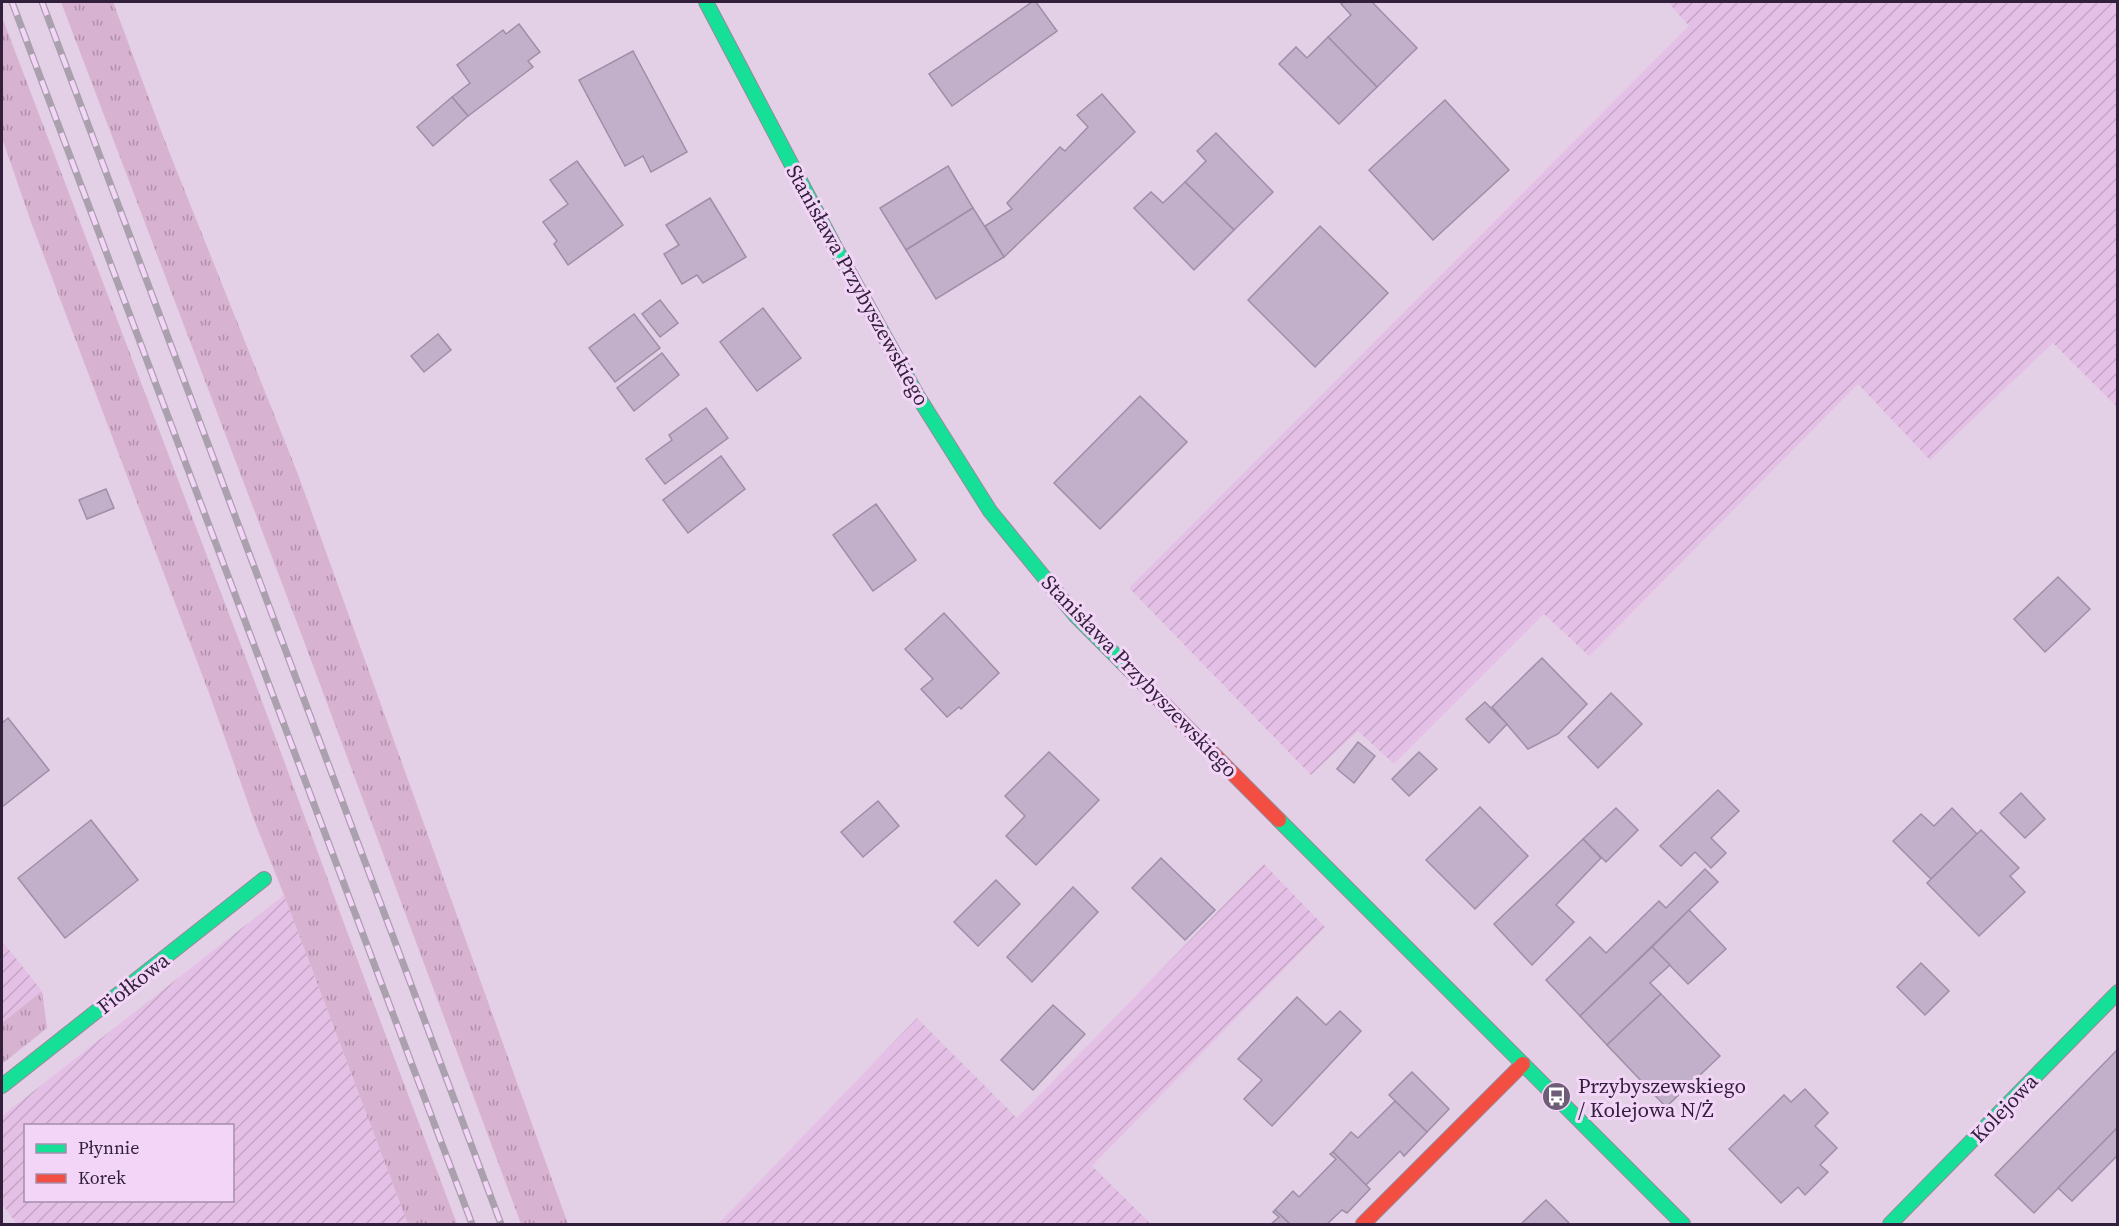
<svg xmlns="http://www.w3.org/2000/svg" width="2119" height="1226" viewBox="0 0 2119 1226" font-family="'Source Serif 4',serif">
  <style>
    .farmland { fill: url(#farmland-furrows); fill-rule: evenodd }
    .grass { fill: url(#grass-tufts) }
    .building { fill: #c2b0ca; stroke: #9f8ea7; stroke-width: 1.5 }
    .lines { fill: none; stroke-linecap: round; stroke-linejoin: round }
    .fast-casing { stroke: #97889b; stroke-width: 16 }
    .jam-casing { stroke: #97889b; stroke-width: 16 }
    .fast { stroke: #16e098; stroke-width: 14 }
    .jam { stroke: #f24e42; stroke-width: 14 }
    .rail-casing { stroke: #aba1ae; stroke-width: 7 }
    .rail { stroke: #f3d6f7; stroke-width: 4.5; stroke-dasharray: 14; stroke-linecap: butt }
    .labels { text-anchor: middle; dominant-baseline: central; stroke-width: 6; stroke-linejoin: round; paint-order: stroke }
    .street-label { font-size: 21px; fill: #311f3c; stroke: #f3d6f7 }
    .poi-label { font-size: 21px; fill: #311f3c; stroke: #f3d6f7; text-anchor: start }
  </style>
  <defs>
    <pattern id="farmland-furrows" width="10" height="10" patternUnits="userSpaceOnUse" patternTransform="scale(1.5)"><rect width="10" height="10" fill="#e5c0e6"/><path d="M-1 1l2-2M0 10L10 0M9 11l2-2" fill="none" stroke="#c5a5c6"/></pattern>
    <pattern id="grass-tufts" width="24" height="20" patternUnits="userSpaceOnUse" patternTransform="scale(1.5)"><rect width="24" height="20" fill="#d8b2d1"/><path d="M3 7l-1-3M5 7V3M7 7l1-3M15 17l-1-3M17 17v-4M19 17l1-3" fill="none" stroke="#b090ab"/></pattern>
  </defs>
  <rect width="100%" height="100%" fill="#e3d0e6"/>
  <g class="farmland">
    <path d="M 1668,2 L 2117,2 L 2117,407 L 2053,343 L 1930,460 L 1858,384 L 1589,656 L 1544,614 L 1394,764 L 1358,731 L 1311,775 L 1129,588 L 1689,26 Z"/>
    <path d="M 1264,864 L 1325,927 L 1092,1166 L 1151,1224 L 718,1224 L 917,1018 L 1017,1118 Z"/>
    <path d="M 284,895 L 408,1224 L 17,1224 L 2,1204 L 2,1116 ZM 26,1126 L 232,1126 L 232,1200 L 26,1200 Z"/>
    <path d="M 2,941 L 42,991 L 2,1023 Z"/>
  </g>
  <g class="grass">
    <path d="M 61,2 L 113,2 L 166,144 L 299,477 L 568,1224 L 521,1224 L 302,636 Z"/>
    <path d="M 2,17 L 253,677 L 372,999 L 457,1224 L 408,1224 L 284,895 L 254,820 L 209,693 L 31,222 L 2,138 Z"/>
    <path d="M 42,991 L 47,1028 L 2,1064 L 2,1023 Z"/>
  </g>
  <g class="building">
    <path d="M 1032,2 L 1036,2 L 1057,31 L 952,106 L 929,74 Z"/>
    <path d="M 1344,2 L 1372,2 L 1417,48 L 1377,87 L 1328,37 L 1351,15 L 1341,4 Z"/>
    <path d="M 519,24 L 540,52 L 528,61 L 533,67 L 468,116 L 452,97 L 470,83 L 457,65 L 503,30 L 506,34 Z"/>
    <path d="M 1328,37 L 1377,87 L 1339,124 L 1279,64 L 1296,47 L 1307,58 Z"/>
    <path d="M 633,51 L 687,152 L 651,172 L 643,156 L 625,166 L 579,80 Z"/>
    <path d="M 1102,94 L 1135,132 L 1004,257 L 985,226 L 1012,209 L 1007,203 L 1060,147 L 1065,151 L 1088,127 L 1077,115 Z"/>
    <path d="M 452,97 L 468,116 L 433,146 L 417,127 Z"/>
    <path d="M 1445,100 L 1509,170 L 1433,240 L 1369,170 Z"/>
    <path d="M 1216,133 L 1273,192 L 1234,230 L 1185,182 L 1206,161 L 1197,151 Z"/>
    <path d="M 577,161 L 623,225 L 568,265 L 554,244 L 557,241 L 543,222 L 568,204 L 550,180 Z"/>
    <path d="M 948,166 L 973,208 L 906,250 L 880,208 Z"/>
    <path d="M 1185,182 L 1234,230 L 1194,270 L 1134,208 L 1151,192 L 1163,203 Z"/>
    <path d="M 710,198 L 746,257 L 703,283 L 697,275 L 682,284 L 664,254 L 679,245 L 666,225 Z"/>
    <path d="M 973,208 L 1004,257 L 936,299 L 906,250 Z"/>
    <path d="M 1320,226 L 1388,293 L 1315,367 L 1248,300 Z"/>
    <path d="M 660,300 L 678,323 L 660,337 L 642,314 Z"/>
    <path d="M 763,308 L 801,358 L 757,391 L 720,342 Z"/>
    <path d="M 634,314 L 660,348 L 615,382 L 589,348 Z"/>
    <path d="M 438,334 L 451,350 L 424,372 L 411,356 Z"/>
    <path d="M 662,353 L 679,375 L 634,411 L 617,388 Z"/>
    <path d="M 1140,396 L 1187,442 L 1100,529 L 1054,483 Z"/>
    <path d="M 706,408 L 728,438 L 665,484 L 646,459 L 672,440 L 669,435 Z"/>
    <path d="M 721,456 L 745,489 L 688,533 L 663,500 Z"/>
    <path d="M 106,489 L 114,508 L 87,519 L 79,500 Z"/>
    <path d="M 876,504 L 916,560 L 873,591 L 833,535 Z"/>
    <path d="M 2058,577 L 2090,609 L 2045,652 L 2014,619 Z"/>
    <path d="M 944,613 L 999,673 L 961,709 L 959,707 L 947,717 L 921,689 L 933,679 L 905,649 Z"/>
    <path d="M 1542,658 L 1587,704 L 1558,734 L 1528,749 L 1492,707 Z"/>
    <path d="M 1611,693 L 1642,724 L 1598,768 L 1568,737 Z"/>
    <path d="M 1485,702 L 1507,724 L 1489,743 L 1466,719 Z"/>
    <path d="M 8,718 L 49,770 L 2,807 L 2,723 Z"/>
    <path d="M 1358,742 L 1375,756 L 1354,783 L 1337,769 Z"/>
    <path d="M 1049,752 L 1099,800 L 1036,865 L 1006,836 L 1025,816 L 1005,796 Z"/>
    <path d="M 1419,752 L 1437,769 L 1409,796 L 1392,779 Z"/>
    <path d="M 1718,790 L 1739,811 L 1711,838 L 1726,853 L 1711,868 L 1695,852 L 1681,866 L 1660,846 Z"/>
    <path d="M 2021,793 L 2045,819 L 2025,838 L 2000,813 Z"/>
    <path d="M 878,801 L 899,826 L 863,857 L 841,832 Z"/>
    <path d="M 1480,807 L 1528,856 L 1475,909 L 1426,860 Z"/>
    <path d="M 1616,808 L 1638,830 L 1606,862 L 1583,839 Z"/>
    <path d="M 1952,808 L 1977,834 L 1931,879 L 1893,841 L 1921,814 L 1934,826 Z"/>
    <path d="M 91,820 L 138,880 L 65,938 L 18,878 Z"/>
    <path d="M 1981,830 L 2019,868 L 2010,876 L 2025,892 L 1979,936 L 1927,883 Z"/>
    <path d="M 1583,839 L 1601,858 L 1556,905 L 1574,922 L 1532,965 L 1494,924 Z"/>
    <path d="M 1161,858 L 1215,910 L 1185,940 L 1132,888 Z"/>
    <path d="M 1705,869 L 1718,882 L 1580,1016 L 1546,980 L 1590,937 L 1606,953 L 1659,901 L 1666,908 Z"/>
    <path d="M 996,880 L 1020,904 L 978,946 L 954,922 Z"/>
    <path d="M 1073,887 L 1098,912 L 1032,982 L 1007,957 Z"/>
    <path d="M 1689,910 L 1726,949 L 1688,984 L 1652,947 Z"/>
    <path d="M 1652,947 L 1670,965 L 1650,983 L 1661,994 L 1607,1045 L 1580,1016 Z"/>
    <path d="M 1921,963 L 1949,991 L 1925,1015 L 1897,987 Z"/>
    <path d="M 1661,994 L 1720,1056 L 1666,1107 L 1607,1045 Z"/>
    <path d="M 1297,997 L 1326,1025 L 1340,1011 L 1361,1031 L 1272,1126 L 1244,1099 L 1262,1080 L 1238,1059 Z"/>
    <path d="M 1053,1005 L 1085,1034 L 1033,1090 L 1001,1060 Z"/>
    <path d="M 2116,1051 L 2118,1053 L 2118,1127 L 2034,1213 L 1995,1175 Z"/>
    <path d="M 1412,1072 L 1449,1109 L 1427,1132 L 1389,1095 Z"/>
    <path d="M 1805,1089 L 1828,1113 L 1815,1126 L 1837,1148 L 1820,1165 L 1828,1172 L 1805,1195 L 1798,1187 L 1781,1203 L 1729,1149 L 1784,1095 L 1791,1102 Z"/>
    <path d="M 1395,1101 L 1427,1132 L 1404,1156 L 1400,1151 L 1366,1185 L 1333,1152 L 1351,1132 L 1358,1138 Z"/>
    <path d="M 2118,1127 L 2118,1155 L 2072,1201 L 2058,1188 Z"/>
    <path d="M 1333,1152 L 1370,1189 L 1347,1213 L 1342,1210 L 1327,1224 L 1290,1224 L 1275,1210 L 1293,1191 L 1299,1197 L 1336,1159 L 1330,1154 Z"/>
    <path d="M 1546,1200 L 1570,1224 L 1521,1224 Z"/>
    <path d="M 1275,1210 L 1290,1224 L 1271,1224 L 1279,1217 L 1273,1212 Z"/>
  </g>
  <g class="lines">
    <defs>
      <g id="fast">
        <path d="M 706,2 L 835,247 L 917,395 L 990,511 L 1075,615 L 1129,669"/>
        <path d="M 1279,820 L 1683,1224"/>
        <path d="M 2,1086 L 264,879"/>
        <path d="M 1890,1224 L 2118,992"/>
      </g>
      <g id="jam">
        <path d="M 1129,669 L 1279,820"/>
        <path d="M 1363,1224 L 1523,1064"/>
      </g>
    </defs>
    <use href="#fast" class="fast-casing"/>
    <use href="#jam" class="jam-casing"/>
    <use href="#fast" class="fast"/>
    <use href="#jam" class="jam"/>
    <defs>
      <g id="rail">
        <path d="M 12,2 L 472,1224"/>
        <path d="M 42,2 L 501,1224"/>
      </g>
    </defs>
    <use href="#rail" class="rail-casing"/>
    <use href="#rail" class="rail"/>
  </g>
  <defs>
    <symbol id="bus-disc" viewBox="-11 -11 22 22"><circle r="9.5" fill="#6f5d78" stroke="#f3d6f7"/><path d="M-5-6H5V4H4V6H2V4H-2V6H-4V4H-5ZM-3.5-4V0h7V-4ZM-3.5 1.2v1.5H-2V1.2ZM2 1.2v1.5H3.5V1.2Z" fill="#fff"/></symbol>
  </defs>
  <g fill-rule="evenodd">
    <use href="#bus-disc" x="1540" y="1080" width="33" height="33"/>
  </g>
  <g class="labels">
    <g class="street-label">
      <text transform="translate(858 285) rotate(61)">Stanisława Przybyszewskiego</text>
      <text transform="translate(1140 676) rotate(46)">Stanisława Przybyszewskiego</text>
      <text transform="translate(133 983) rotate(-38)">Fiołkowa</text>
      <text transform="translate(2004 1108) rotate(-46)">Kolejowa</text>
    </g>
    <g class="poi-label">
      <text x="1578" y="1085">Przybyszewskiego<tspan x="1578" dy="24">/ Kolejowa N/Ż</tspan></text>
    </g>
  </g>
  <rect width="2119" height="1226" fill="none" stroke="#311f3c" stroke-width="6"/>
  <rect x="24" y="1124" width="210" height="78" fill="#f3d6f7" stroke="#a58dac" stroke-width="1.5"/>
  <rect x="36" y="1144" width="30" height="9" fill="#16e098" stroke="#a58dac" stroke-width="1.5"/>
  <text x="78" y="1154" font-size="18" fill="#311f3c">Płynnie</text>
  <rect x="36" y="1174" width="30" height="9" fill="#f24e42" stroke="#a58dac" stroke-width="1.5"/>
  <text x="78" y="1184" font-size="18" fill="#311f3c">Korek</text>
</svg>
